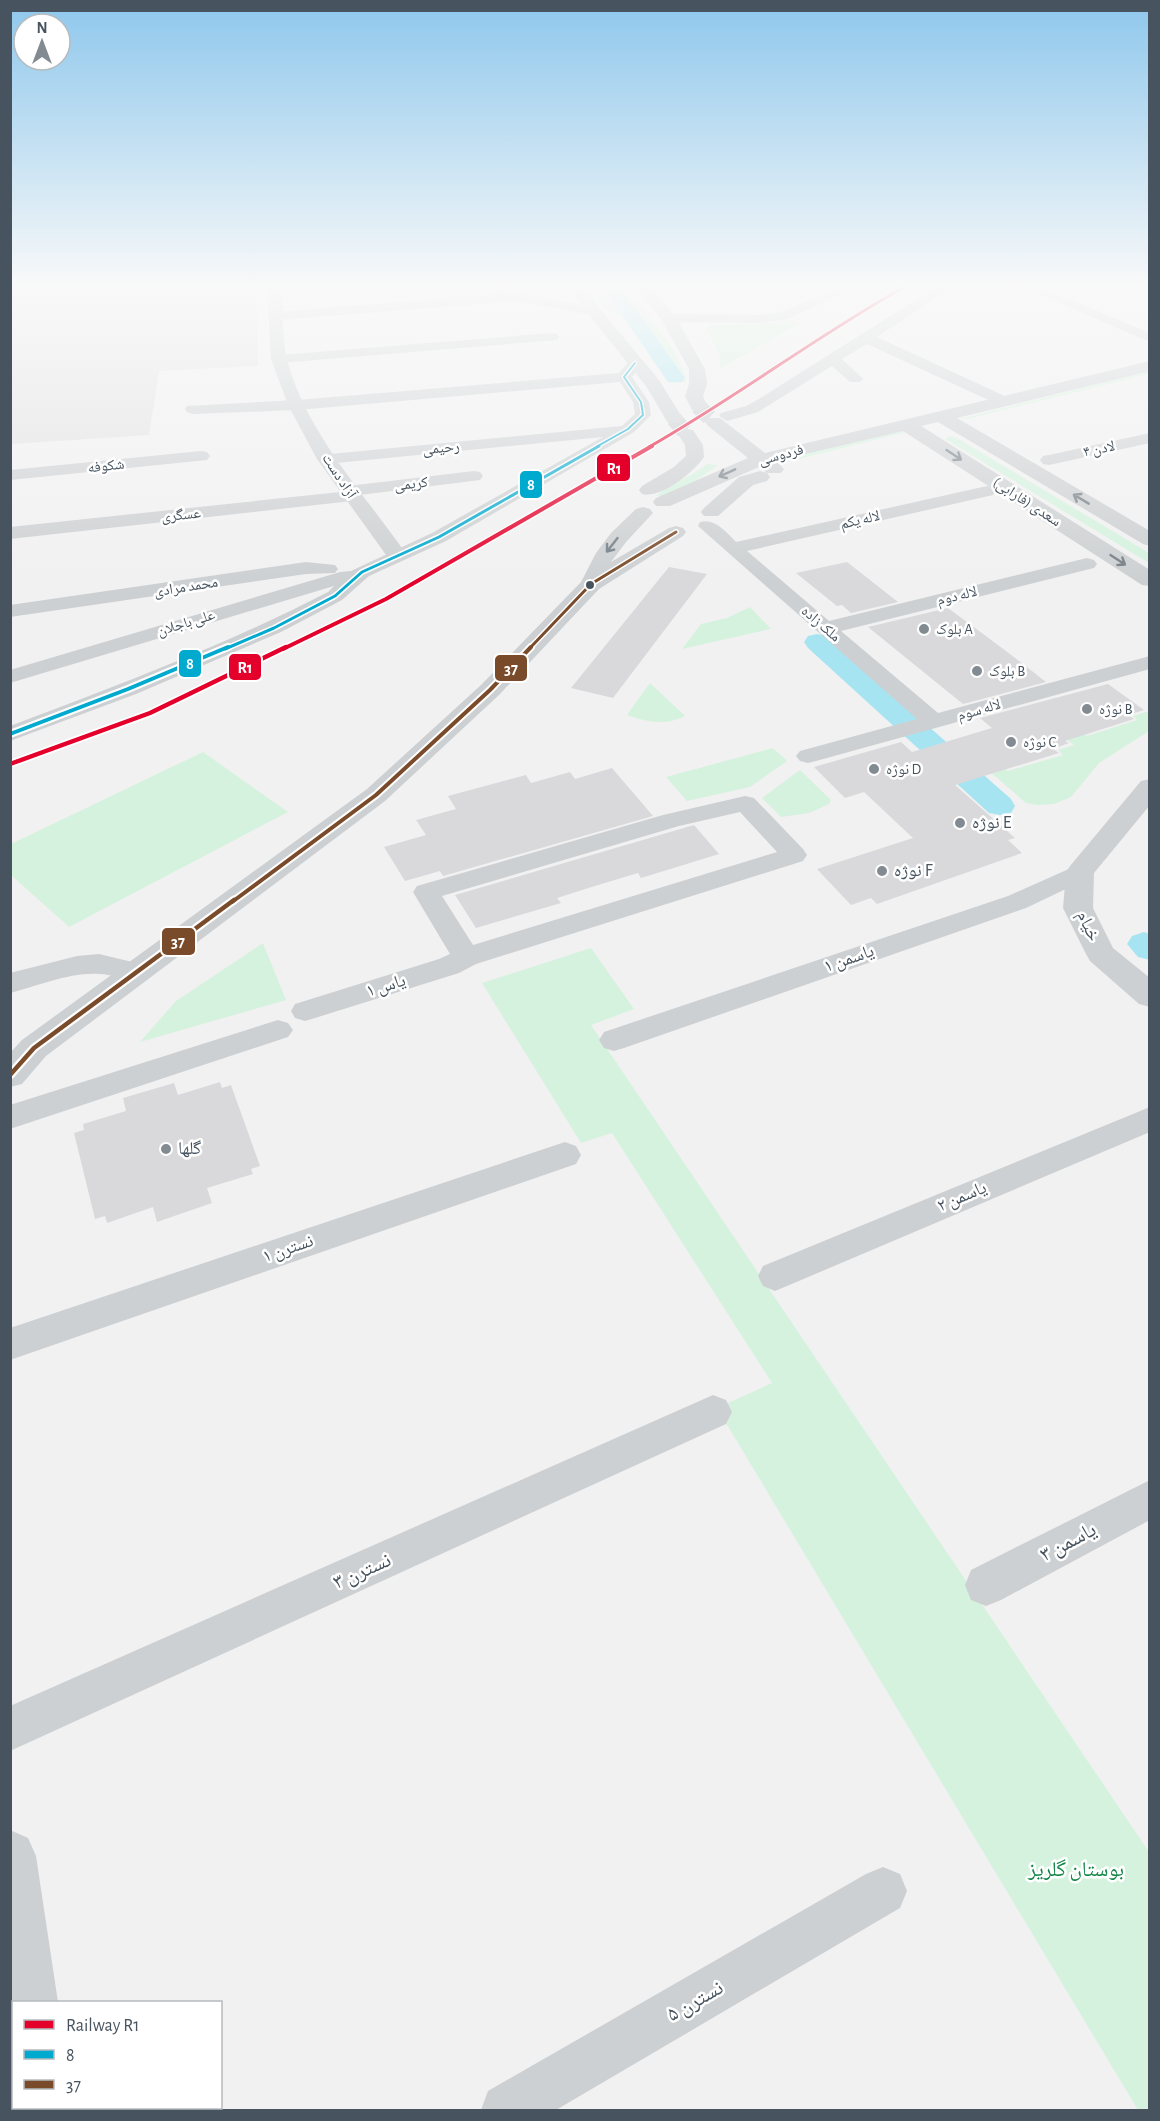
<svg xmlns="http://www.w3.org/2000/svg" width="1160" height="2121" viewBox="0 0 1160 2121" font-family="'Alegreya Sans','Noto Naskh Arabic',sans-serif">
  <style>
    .education { fill: #e3e2e3 }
    .green { fill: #d4f2de }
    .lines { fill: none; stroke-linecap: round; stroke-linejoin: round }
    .canal { fill: #a7e4f1; fill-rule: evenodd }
    .building { fill: #d9d9db }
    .tertiary-tunnel { stroke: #c7cacc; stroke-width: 16; stroke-dasharray: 16 8; stroke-linecap: butt }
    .minor { fill: #cdd0d2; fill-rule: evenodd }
    .tertiary { fill: #cdd0d2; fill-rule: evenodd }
    .bus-1-far2-casing { stroke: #fff; stroke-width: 4.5 }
    .bus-1-far1-casing { stroke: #fff; stroke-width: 6 }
    .bus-1-casing { stroke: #fff; stroke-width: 8 }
    .bus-2-far2-casing { stroke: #fff; stroke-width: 6 }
    .bus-2-far1-casing { stroke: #fff; stroke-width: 8 }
    .bus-2-casing { stroke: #fff; stroke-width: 9 }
    .bus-1-far2 { stroke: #00a9ce; stroke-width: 2 }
    .bus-1-far1 { stroke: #00a9ce; stroke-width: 3 }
    .bus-1 { stroke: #00a9ce; stroke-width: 4 }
    .bus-2-far2 { stroke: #7a4b2a; stroke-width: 3 }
    .bus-2-far1 { stroke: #7a4b2a; stroke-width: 4 }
    .bus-2 { stroke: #7a4b2a; stroke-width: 4.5 }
    .rail-1-far2-casing { stroke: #fff; stroke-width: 5 }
    .rail-1-far1-casing { stroke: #fff; stroke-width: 7 }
    .rail-1-casing { stroke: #fff; stroke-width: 8 }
    .rail-1-far2 { stroke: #e4002b; stroke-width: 3 }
    .rail-1-far1 { stroke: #e4002b; stroke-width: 4 }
    .rail-1 { stroke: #e4002b; stroke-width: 4.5 }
    .oneway { stroke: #767f87 }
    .bus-dot { fill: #47545f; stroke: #fff; stroke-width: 2 }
    .poi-dot { fill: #838b92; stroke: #fff; stroke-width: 2 }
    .labels { text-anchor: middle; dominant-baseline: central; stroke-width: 5; stroke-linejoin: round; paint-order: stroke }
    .far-street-label { font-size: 15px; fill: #47545f; stroke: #fff }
    .far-poi-label { font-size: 15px; fill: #47545f; stroke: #fff; text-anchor: start }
    .poi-label { font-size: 18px; fill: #47545f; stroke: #fff; text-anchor: start }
    .street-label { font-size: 18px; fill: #47545f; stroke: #fff }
    .near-street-label { font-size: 21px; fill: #47545f; stroke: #fff }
    .near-park-label { font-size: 21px; fill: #128648; stroke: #fff }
    .line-badge { stroke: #fff; stroke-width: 2 }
    .badge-label { font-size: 16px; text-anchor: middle; font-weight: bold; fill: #fff }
  </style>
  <rect width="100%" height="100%" fill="#f2f1f1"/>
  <path class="education" d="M 11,286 L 253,286 L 257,311 L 258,366 L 159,371 L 149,435 L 11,444 Z"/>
  <g class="green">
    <path d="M 588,286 L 626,286 C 642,308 685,357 686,382 L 670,383 L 668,376 L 625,320 L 603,307 Z"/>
    <path d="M 788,322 L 799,324 L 721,368 L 718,353 L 706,329 L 709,325 Z"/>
    <path d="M 1149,371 L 1149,374 L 967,419 L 960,419 Z"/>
    <path d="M 903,431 L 906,432 L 799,459 L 793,457 Z"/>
    <path d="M 950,436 L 957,438 L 1149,553 L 1149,563 L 945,439 Z"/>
    <path d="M 707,464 L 718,465 L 697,480 L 662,496 L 656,496 C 672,483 691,477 707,464 Z"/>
    <path d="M 750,607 L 771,629 L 682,649 L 701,624 L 727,618 Z"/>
    <path d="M 650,683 L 685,716 C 667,726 646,722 627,715 Z"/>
    <path d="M 1149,711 L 1149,731 L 1099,763 L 1071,797 L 1054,804 L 1037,805 L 1026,803 L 988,770 L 1002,766 L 1008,771 L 1063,755 L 1058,750 L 1074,745 L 1062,736 L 1080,731 L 1087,736 L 1137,720 L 1133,716 Z"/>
    <path d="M 773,748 L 787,761 L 750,787 L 687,801 L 666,777 Z"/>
    <path d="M 203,752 L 288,812 L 69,927 L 11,875 L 11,844 Z"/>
    <path d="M 800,770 L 831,800 L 829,804 L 809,813 L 781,817 L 762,798 Z"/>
    <path d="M 263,943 L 286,1000 L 140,1042 L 176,1001 Z"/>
    <path d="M 591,948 L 634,1009 L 591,1025 L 1149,1852 L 1149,2110 L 1138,2110 L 717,1408 L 772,1383 L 612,1133 L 581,1143 L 482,983 Z"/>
  </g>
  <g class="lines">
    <g class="canal">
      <path d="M 602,286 L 619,286 L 685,378 L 682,382 L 668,382 Z"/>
      <path d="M 817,634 L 826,636 L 1011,799 L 1015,806 L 1011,813 L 1000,815 L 989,813 L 808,648 L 804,642 L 808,636 Z"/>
      <path d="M 1144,932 L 1150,934 L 1150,960 L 1138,957 L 1127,944 L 1132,936 Z"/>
    </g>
  </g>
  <g class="building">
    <path d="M 847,562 L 898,602 L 851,613 L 842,605 L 837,606 L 796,573 Z"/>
    <path d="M 669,567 L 707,574 L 613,698 L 571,688 Z"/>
    <path d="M 948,608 L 1006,651 L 1046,682 L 963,704 L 868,627 Z"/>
    <path d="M 1108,684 L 1144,710 L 1128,715 L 1134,719 L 1065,741 L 1069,743 L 1053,749 L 1059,753 L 955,785 L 1015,838 L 1008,840 L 1022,853 L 877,904 L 871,898 L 851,905 L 817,869 L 913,838 L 864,792 L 845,798 L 814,767 L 901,742 L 912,752 L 992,728 L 980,718 Z"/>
    <path d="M 612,768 L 653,816 L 443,876 L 440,871 L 405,881 L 384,847 L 426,835 L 416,820 L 456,809 L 448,796 L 526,775 L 531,783 L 570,772 L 575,779 Z"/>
    <path d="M 694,825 L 719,854 L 641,878 L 638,873 L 598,885 L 557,898 L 561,903 L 476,928 L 455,895 Z"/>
    <path d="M 220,1082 L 222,1088 L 231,1085 L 260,1166 L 251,1169 L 253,1174 L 207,1188 L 212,1203 L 157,1222 L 153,1207 L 107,1223 L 105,1216 L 95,1219 L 74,1133 L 84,1130 L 83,1124 L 126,1111 L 123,1098 L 174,1083 L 178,1095 Z"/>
  </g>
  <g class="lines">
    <g class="tertiary-tunnel">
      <path d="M 698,406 L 714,422"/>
      <path d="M 674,419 L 687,434"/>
    </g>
    <g class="minor">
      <path d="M 843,286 L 861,286 L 787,319 L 762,323 L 668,322 L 661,318 L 668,314 L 762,315 L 784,311 Z"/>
      <path d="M 938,286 L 954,286 L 877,337 L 1009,398 L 1011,401 L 1009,404 L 997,404 L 867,344 L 842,359 L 860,376 L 863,379 L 860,382 L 850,382 L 832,366 L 758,412 L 727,421 L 719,416 L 721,413 L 746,406 L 759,399 Z"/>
      <path d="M 1020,286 L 1038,286 L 1150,333 L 1150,342 Z"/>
      <path d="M 498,290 L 593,307 L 600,311 L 593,315 L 516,301 L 276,320 L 269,316 L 276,312 L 492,295 L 493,291 Z"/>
      <path d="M 552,333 L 557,334 L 559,337 L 557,340 L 279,363 L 272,359 L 279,355 Z"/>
      <path d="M 635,358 L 643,363 L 632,377 L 649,402 L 651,415 L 634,432 L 446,541 L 369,576 L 342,600 L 281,632 L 136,694 L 10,741 L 10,726 C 118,685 226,645 328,592 L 334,586 L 10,683 L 10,670 L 340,572 L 351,571 L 432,533 L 603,437 L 326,464 L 320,463 L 317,459 L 320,455 L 622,426 L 635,414 L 633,402 L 620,382 L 297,410 L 193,414 L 187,412 L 185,409 L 187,406 L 297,400 L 619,373 L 630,360 Z"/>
      <path d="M 1150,433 L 1150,443 L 1049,465 L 1043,464 L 1040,460 L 1043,456 L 1049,455 Z"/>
      <path d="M 201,451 L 207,452 L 210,456 L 207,460 L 10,480 L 10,470 Z"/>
      <path d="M 474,471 L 480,472 L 483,476 L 480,480 L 360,495 L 358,500 L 352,501 L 10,539 L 10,527 L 340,492 L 342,487 L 348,486 Z"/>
      <path d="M 987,486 L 993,487 L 996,491 L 993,495 L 747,551 L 829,621 L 1087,558 L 1094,560 L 1097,564 L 1094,568 L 841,631 L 938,713 L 1150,656 L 1150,669 L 816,761 L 808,763 L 800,761 L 796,756 L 800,751 L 917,719 L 698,526 L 700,522 C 715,518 726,532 736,542 Z"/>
      <path d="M 306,562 L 335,565 L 338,569 L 335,573 L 306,574 L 10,617 L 10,605 Z"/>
      <path d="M 745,796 L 754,798 L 803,849 L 807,855 L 803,861 L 476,964 L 459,973 L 315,1018 L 305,1021 L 295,1018 L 291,1011 L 295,1004 L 439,959 L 450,954 L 413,892 L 417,886 L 663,815 ZM 740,812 L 777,852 L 473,945 L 442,896 L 679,826 Z"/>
      <path d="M 1080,864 L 1089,866 L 1093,872 L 1089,878 L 1026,908 L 624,1048 L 614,1051 L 604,1048 L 599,1040 L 604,1032 L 1008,896 Z"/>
      <path d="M 99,954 L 145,965 L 149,972 L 145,979 C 128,984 115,974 99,974 C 70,972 38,986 10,993 L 10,973 L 77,956 Z"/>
      <path d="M 278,1020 L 288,1023 L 293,1030 L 288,1037 L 10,1129 L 10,1105 Z"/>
      <path d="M 1150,1107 L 1150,1132 L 787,1286 L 775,1291 L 763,1286 L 758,1276 L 763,1266 Z"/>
      <path d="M 565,1142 L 576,1146 L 581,1155 L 576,1164 L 10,1360 L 10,1328 Z"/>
      <path d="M 713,1395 L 726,1400 L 732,1412 L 726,1424 L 10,1751 L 10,1706 Z"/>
      <path d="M 1150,1480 L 1150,1520 L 1001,1600 L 986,1606 L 971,1600 L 965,1585 L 971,1570 Z"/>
      <path d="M 883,1867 L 900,1874 L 907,1891 L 900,1908 L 556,2110 L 481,2110 L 488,2091 L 866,1874 Z"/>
    </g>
    <g class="tertiary">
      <path d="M 267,286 L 281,286 C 283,310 282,337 287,360 C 306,432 365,495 407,555 L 403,559 L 396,561 L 389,559 L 317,459 L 288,405 L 271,359 Z"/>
      <path d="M 566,286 L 581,286 L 659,380 L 683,419 L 680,423 L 668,423 L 646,386 Z"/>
      <path d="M 636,286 L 651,286 L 676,318 L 705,369 L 707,384 L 703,396 L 707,406 L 704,410 L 692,410 L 685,396 L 689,384 L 689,369 L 661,319 Z"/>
      <path d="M 1150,361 L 1150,371 L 957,418 L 1150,531 L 1150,546 L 1143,544 L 938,422 L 921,426 L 1150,570 L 1150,586 L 1142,585 L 903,431 L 776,461 L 784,469 L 781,473 L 767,473 L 759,467 L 670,506 L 656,506 L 653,502 L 656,498 L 748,458 L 708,426 L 705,422 L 708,418 L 720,418 L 765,453 Z"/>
      <path d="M 687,429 L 693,430 L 703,445 L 704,457 C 694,472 661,499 642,494 L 639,490 L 642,486 L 674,467 L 686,456 L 685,445 L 678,434 L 681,430 Z"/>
      <path d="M 760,471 L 767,473 L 770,477 L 767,481 L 753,485 L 718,516 L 704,516 L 701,512 L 704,508 L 739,477 Z"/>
      <path d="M 643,507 L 650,509 L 653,513 L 626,542 L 611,562 L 669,528 L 676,526 L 683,528 L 686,532 L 683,536 L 599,589 L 499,695 L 385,801 L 46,1056 L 22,1084 L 10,1087 L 10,1053 L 22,1040 L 367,789 L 481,685 L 581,582 L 596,553 L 611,533 L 636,509 Z"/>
      <path d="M 1150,779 L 1150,805 L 1094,873 L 1093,908 L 1113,948 L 1150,978 L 1150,1007 L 1139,1004 L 1090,961 L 1086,954 L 1063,908 L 1066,872 L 1070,866 L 1141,781 Z"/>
      <path d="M 10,1830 L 28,1838 L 36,1856 L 58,2002 L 14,2002 L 14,2023 L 10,2022 Z"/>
      <rect x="16" y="2108" width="58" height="2"/>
    </g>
    <defs>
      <path id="bus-1-far2" d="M 596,447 L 628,429 L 643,415 L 641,402 L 624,377 L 635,363"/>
      <path id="bus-1-far1" d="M 225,649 L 274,628 L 335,596 L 362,572 L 439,537 L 599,446"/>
      <path id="bus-1" d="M 10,734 L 128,689 L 228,647"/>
      <path id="bus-2-far2" d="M 529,649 L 591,584 L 676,532"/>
      <path id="bus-2-far1" d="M 232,902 L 376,795 L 490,690 L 531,647"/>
      <path id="bus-2" d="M 10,1075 L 34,1048 L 234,900"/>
    </defs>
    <use href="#bus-1-far2" class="bus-1-far2-casing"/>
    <use href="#bus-1-far1" class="bus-1-far1-casing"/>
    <use href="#bus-1" class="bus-1-casing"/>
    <use href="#bus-2-far2" class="bus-2-far2-casing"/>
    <use href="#bus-2-far1" class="bus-2-far1-casing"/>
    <use href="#bus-2" class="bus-2-casing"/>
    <use href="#bus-1-far2" class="bus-1-far2"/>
    <use href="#bus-1-far1" class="bus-1-far1"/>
    <use href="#bus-1" class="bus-1"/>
    <use href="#bus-2-far2" class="bus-2-far2"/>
    <use href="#bus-2-far1" class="bus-2-far1"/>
    <use href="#bus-2" class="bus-2"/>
    <defs>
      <path id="rail-1-far2" d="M 649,447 C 737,397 818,335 906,286"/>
      <path id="rail-1-far1" d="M 283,649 L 386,599 L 652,446"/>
      <path id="rail-1" d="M 10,764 L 150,713 L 286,647"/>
    </defs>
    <use href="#rail-1-far2" class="rail-1-far2-casing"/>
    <use href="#rail-1-far1" class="rail-1-far1-casing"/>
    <use href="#rail-1" class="rail-1-casing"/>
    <use href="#rail-1-far2" class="rail-1-far2"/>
    <use href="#rail-1-far1" class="rail-1-far1"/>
    <use href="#rail-1" class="rail-1"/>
  </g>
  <defs><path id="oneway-shaft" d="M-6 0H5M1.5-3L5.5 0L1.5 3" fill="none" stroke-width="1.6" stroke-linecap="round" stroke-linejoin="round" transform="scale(1.5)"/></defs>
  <g class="oneway">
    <use href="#oneway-shaft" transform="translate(954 455) rotate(33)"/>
    <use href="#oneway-shaft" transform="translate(727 473) rotate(156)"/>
    <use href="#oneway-shaft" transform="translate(1081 499) rotate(-149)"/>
    <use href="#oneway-shaft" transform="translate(612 545) rotate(128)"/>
    <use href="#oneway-shaft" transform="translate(1118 560) rotate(33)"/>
  </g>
  <linearGradient id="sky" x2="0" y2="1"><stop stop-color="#8ec7ec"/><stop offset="0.49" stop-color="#f9f9f9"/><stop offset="1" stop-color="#f9f9f9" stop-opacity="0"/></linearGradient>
  <rect width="1160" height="583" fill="url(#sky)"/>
  <circle class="bus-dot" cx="590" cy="585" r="5"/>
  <g class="poi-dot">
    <circle cx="924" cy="629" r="6"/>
    <circle cx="977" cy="671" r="6"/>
    <circle cx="1087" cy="709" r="6"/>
    <circle cx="1011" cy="742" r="6"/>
    <circle cx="874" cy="769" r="6"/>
    <circle cx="960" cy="823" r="6"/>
    <circle cx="882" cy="871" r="6"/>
    <circle cx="166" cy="1149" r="6"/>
  </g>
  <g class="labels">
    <g class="far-street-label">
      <text transform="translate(441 448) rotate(-6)">رحیمی</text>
      <text transform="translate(1099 449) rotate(-12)">لادن ۴</text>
      <text transform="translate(781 455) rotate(-15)">فردوسی</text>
      <text transform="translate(106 466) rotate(-6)">شکوفه</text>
      <text transform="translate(339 476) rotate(57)">آزاد دست</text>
      <text transform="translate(411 484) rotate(-7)">کریمی</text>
      <text transform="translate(1027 502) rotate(33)">سعدی (فارابی)</text>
      <text transform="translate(181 515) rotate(-6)">عسگری</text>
      <text transform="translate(860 520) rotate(-13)">لاله یکم</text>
      <text transform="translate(186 587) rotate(-9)">محمد مرادی</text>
      <text transform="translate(957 596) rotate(-14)">لاله دوم</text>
      <text transform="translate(186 623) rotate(-17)">علی باجلان</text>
      <text transform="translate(821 624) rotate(41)">ملک زاده</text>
      <text transform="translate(979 710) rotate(-16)">لاله سوم</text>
    </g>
    <g class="far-poi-label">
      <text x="936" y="629">بلوک A</text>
      <text x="989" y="671">بلوک B</text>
      <text x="1099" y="709">نوژه B</text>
      <text x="1023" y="742">نوژه C</text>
      <text x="886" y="769">نوژه D</text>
    </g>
    <g class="poi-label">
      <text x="972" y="823">نوژه E</text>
      <text x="894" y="871">نوژه F</text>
      <text x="178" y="1149">گلها</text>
    </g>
    <g class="street-label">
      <text transform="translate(1088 926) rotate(65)">خیام</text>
      <text transform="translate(849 959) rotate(-19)">یاسمن ۱</text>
      <text transform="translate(386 986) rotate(-17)">یاس ۱</text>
      <text transform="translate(962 1197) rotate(-23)">یاسمن ۲</text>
      <text transform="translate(288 1249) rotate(-19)">نسترن ۱</text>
    </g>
    <g class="near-street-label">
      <text transform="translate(1068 1542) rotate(-28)">یاسمن ۳</text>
      <text transform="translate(362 1571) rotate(-24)">نسترن ۳</text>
      <text transform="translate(695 2001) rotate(-30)">نسترن ۵</text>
    </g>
    <g class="near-park-label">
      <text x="1076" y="1869">بوستان گلریز</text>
    </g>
  </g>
  <g class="line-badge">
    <rect x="596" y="453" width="35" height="29" rx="6" fill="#e4002b"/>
    <rect x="519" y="470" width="24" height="29" rx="6" fill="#00a9ce"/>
    <rect x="178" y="649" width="24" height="29" rx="6" fill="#00a9ce"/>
    <rect x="228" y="653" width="34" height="28" rx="6" fill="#e4002b"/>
    <rect x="494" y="654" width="34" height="28" rx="6" fill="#7a4b2a"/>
    <rect x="161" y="927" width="35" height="29" rx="6" fill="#7a4b2a"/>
  </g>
  <g class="badge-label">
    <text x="614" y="474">R1</text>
    <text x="531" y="490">8</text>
    <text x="190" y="669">8</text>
    <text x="245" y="673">R1</text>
    <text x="511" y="674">37</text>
    <text x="178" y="947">37</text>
  </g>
  <rect width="1160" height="2121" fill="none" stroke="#47545f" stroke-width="24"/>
  <rect x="12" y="2001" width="210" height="108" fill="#ffffff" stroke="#b5bbbf" stroke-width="1.5"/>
  <rect x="24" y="2020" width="30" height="9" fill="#e4002b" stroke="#b5bbbf" stroke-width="1.5"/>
  <text x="66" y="2031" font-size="18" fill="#47545f">Railway R1</text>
  <rect x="24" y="2050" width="30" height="9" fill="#00a9ce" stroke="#b5bbbf" stroke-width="1.5"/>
  <text x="66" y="2061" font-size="18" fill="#47545f">8</text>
  <rect x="24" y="2080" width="30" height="9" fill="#7a4b2a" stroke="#b5bbbf" stroke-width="1.5"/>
  <text x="66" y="2091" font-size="18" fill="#47545f">37</text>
  <g transform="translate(42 42)"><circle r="28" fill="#ffffff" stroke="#b5bbbf" stroke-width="1.5"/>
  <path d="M0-4.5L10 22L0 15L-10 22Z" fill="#838b92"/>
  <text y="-9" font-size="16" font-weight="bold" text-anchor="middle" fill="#47545f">N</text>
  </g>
</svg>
